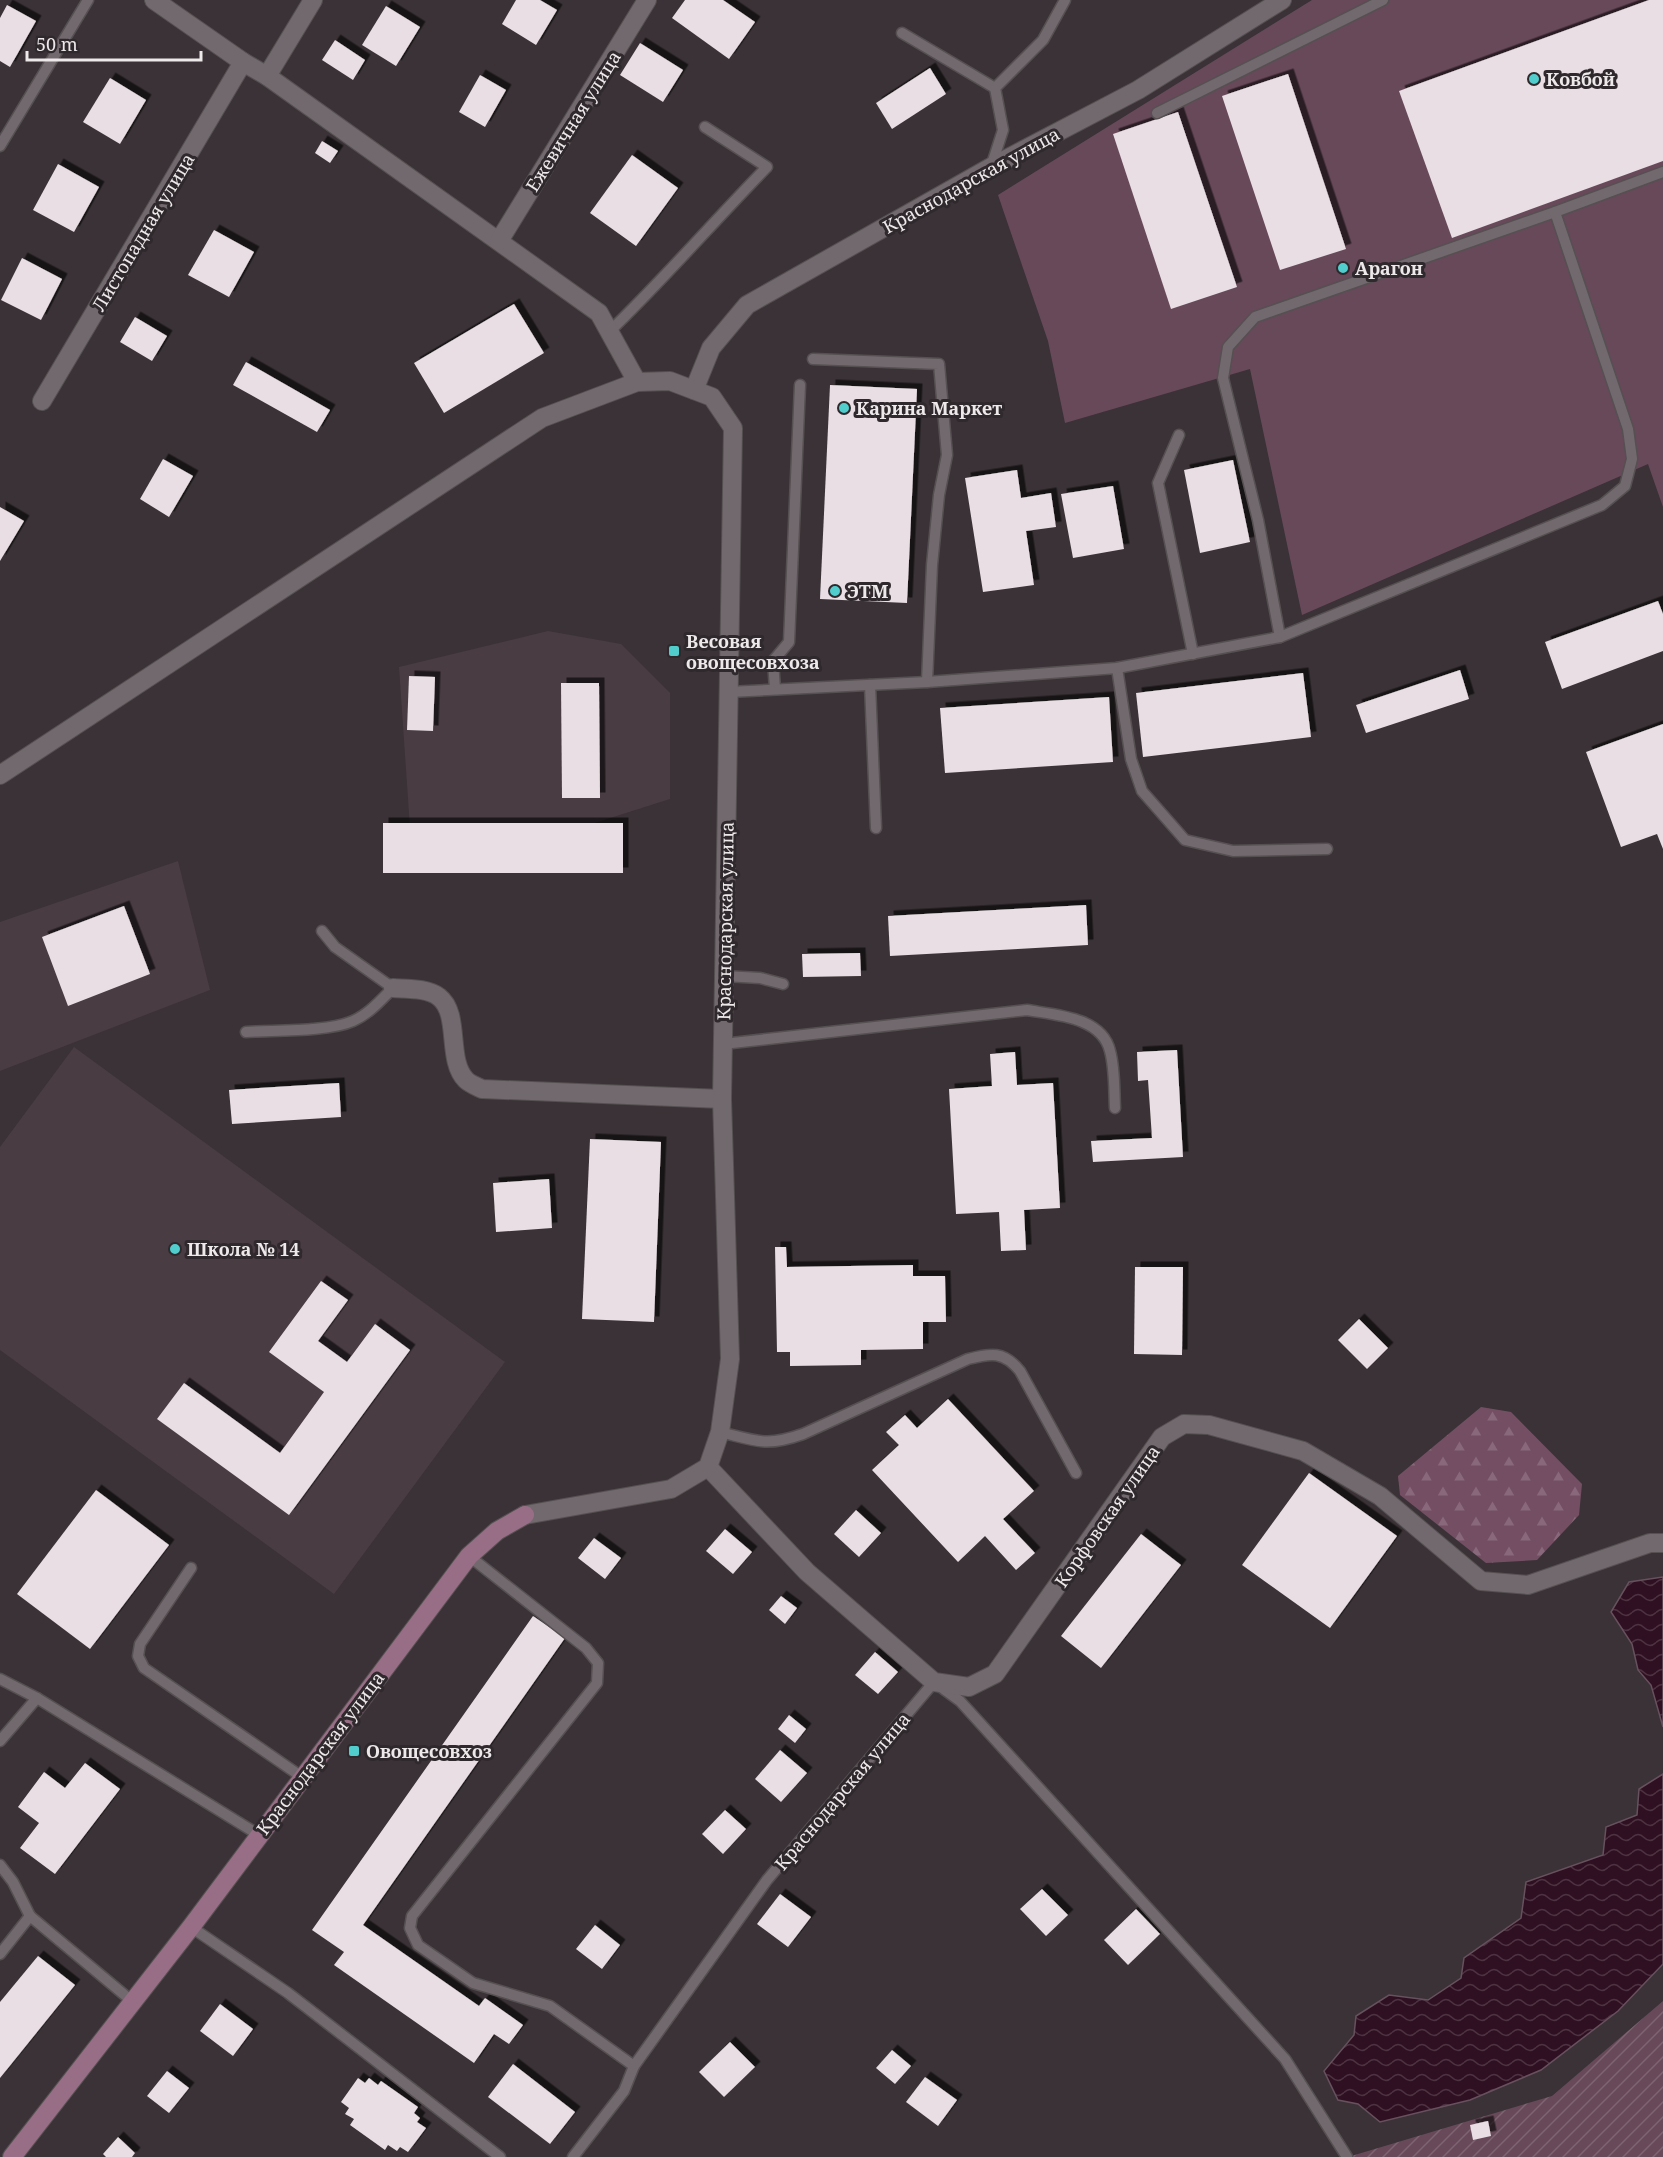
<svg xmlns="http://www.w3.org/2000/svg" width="1663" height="2157" viewBox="0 0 1663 2157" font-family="'Noto Serif',serif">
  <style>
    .built { fill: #493c43 }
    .forest { fill: url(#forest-firs) }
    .garden { fill: url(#garden-furrows) }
    .pitch { fill: #684959 }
    .water { fill: url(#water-waves); stroke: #68515e; stroke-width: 1.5 }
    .building { fill: #e8dee3; filter: url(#shadow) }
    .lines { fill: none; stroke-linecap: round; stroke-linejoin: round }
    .service-casing { stroke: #565052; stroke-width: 13 }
    .minor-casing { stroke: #565052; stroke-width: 20 }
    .tertiary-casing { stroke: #565052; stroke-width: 20 }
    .secondary-casing { stroke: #565052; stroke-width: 20 }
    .service { stroke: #72696e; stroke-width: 10 }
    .minor { stroke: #72696e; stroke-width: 18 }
    .tertiary { stroke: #72696e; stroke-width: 18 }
    .secondary { stroke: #976e85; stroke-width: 18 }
    .poi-dot { fill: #52cdce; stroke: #2f282c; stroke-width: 2 }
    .labels { text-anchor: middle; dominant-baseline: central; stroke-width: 6; stroke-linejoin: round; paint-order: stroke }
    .poi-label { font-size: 18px; font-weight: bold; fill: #ede8ea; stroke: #2f282c; text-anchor: start }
    .street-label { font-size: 18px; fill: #ede8ea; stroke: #2f282c }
  </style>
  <defs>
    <pattern id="forest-firs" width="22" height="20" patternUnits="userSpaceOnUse" patternTransform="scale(1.5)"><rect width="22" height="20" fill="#744f63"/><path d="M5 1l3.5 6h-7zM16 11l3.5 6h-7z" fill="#88687a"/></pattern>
    <pattern id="garden-furrows" width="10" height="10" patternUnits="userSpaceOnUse" patternTransform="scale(1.5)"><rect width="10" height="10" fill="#684959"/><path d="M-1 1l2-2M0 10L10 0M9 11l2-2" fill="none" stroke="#7e6371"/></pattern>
    <pattern id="water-waves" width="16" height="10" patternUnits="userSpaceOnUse" patternTransform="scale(1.5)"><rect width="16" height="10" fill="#2f1022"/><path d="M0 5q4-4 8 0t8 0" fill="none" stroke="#4d3342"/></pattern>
    <filter id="shadow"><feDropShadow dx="5.5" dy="-5.5" stdDeviation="0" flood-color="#0009"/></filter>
  </defs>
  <rect width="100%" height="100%" fill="#3a3236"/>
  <g class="built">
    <path d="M 548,631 L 621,644 L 670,693 L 670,799 L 484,858 L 412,857 L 399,667 Z"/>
    <path d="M 178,861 L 210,990 L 0,1071 L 0,922 Z"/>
    <path d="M 74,1047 L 505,1362 L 334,1594 L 0,1350 L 0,1147 Z"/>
  </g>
  <path class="forest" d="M 1481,1407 L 1511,1412 L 1582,1484 L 1579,1515 L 1537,1560 L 1486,1563 L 1400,1495 L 1398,1476 Z"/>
  <path class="garden" d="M 1663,2001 L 1663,2157 L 1348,2157 L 1552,2096 Z"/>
  <path class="pitch" d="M 1312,0 L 1663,0 L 1663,507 L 1648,464 L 1302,615 L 1250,369 L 1065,423 L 1048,341 L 998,195 Z"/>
  <g class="water">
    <path d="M 1663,1577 L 1663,1727 L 1651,1685 L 1638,1670 L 1632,1644 L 1611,1612 L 1629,1582 Z"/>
    <path d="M 1663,1774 L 1663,1964 L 1618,2011 L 1541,2070 L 1470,2100 L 1380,2122 L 1358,2104 L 1338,2100 L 1324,2071 L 1354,2035 L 1356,2016 L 1389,1995 L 1428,2000 L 1461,1978 L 1464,1958 L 1521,1918 L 1526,1882 L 1603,1855 L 1606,1827 L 1637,1815 L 1639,1789 Z"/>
  </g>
  <g class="building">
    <path d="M 516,0 L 540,0 L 557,10 L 536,45 L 502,24 Z"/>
    <path d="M 685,0 L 723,0 L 755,22 L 729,59 L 672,18 Z"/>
    <path d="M 1649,0 L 1663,0 L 1663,161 L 1452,238 L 1399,91 Z"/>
    <path d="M 7,5 L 36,21 L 10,67 L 0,61 L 0,18 Z"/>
    <path d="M 386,6 L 420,27 L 396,66 L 362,45 Z"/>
    <path d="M 335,40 L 365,60 L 353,80 L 322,60 Z"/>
    <path d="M 640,43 L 683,70 L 663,102 L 620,75 Z"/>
    <path d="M 930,68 L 946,94 L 892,129 L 876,103 Z"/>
    <path d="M 1288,74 L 1346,249 L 1280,270 L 1222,96 Z"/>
    <path d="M 480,75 L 506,90 L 485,127 L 459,112 Z"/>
    <path d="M 110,78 L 146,100 L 120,144 L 83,122 Z"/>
    <path d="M 1178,112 L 1237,287 L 1171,309 L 1113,134 Z"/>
    <path d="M 322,141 L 338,151 L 330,163 L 315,153 Z"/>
    <path d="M 632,155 L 678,188 L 636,246 L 590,213 Z"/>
    <path d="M 58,164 L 99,187 L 74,232 L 33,210 Z"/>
    <path d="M 214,230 L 254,252 L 229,297 L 188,275 Z"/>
    <path d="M 22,258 L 62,279 L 41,320 L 1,300 Z"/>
    <path d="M 514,304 L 544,353 L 444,413 L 414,363 Z"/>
    <path d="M 135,317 L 167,336 L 152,361 L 120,342 Z"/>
    <path d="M 246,362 L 330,410 L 317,432 L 233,385 Z"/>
    <path d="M 830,385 L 917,389 L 907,603 L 820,599 Z"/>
    <path d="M 163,459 L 193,476 L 169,517 L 140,499 Z"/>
    <path d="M 1233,460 L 1250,542 L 1200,553 L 1184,470 Z"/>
    <path d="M 1017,470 L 1021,498 L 1051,493 L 1056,527 L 1026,531 L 1034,585 L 983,592 L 965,478 Z"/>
    <path d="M 1113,486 L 1124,549 L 1073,558 L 1061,494 Z"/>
    <path d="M 0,507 L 24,521 L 0,561 Z"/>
    <path d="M 1658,601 L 1663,614 L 1663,651 L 1562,689 L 1545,642 Z"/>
    <path d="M 1460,670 L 1469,699 L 1366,733 L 1356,705 Z"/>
    <path d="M 1303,673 L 1311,737 L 1143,757 L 1136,693 Z"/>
    <path d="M 409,676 L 435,677 L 433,731 L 407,730 Z"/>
    <path d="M 561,683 L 599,683 L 600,798 L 562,798 Z"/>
    <path d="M 1109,697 L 1113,762 L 945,773 L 940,708 Z"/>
    <path d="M 1663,724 L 1663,849 L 1657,834 L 1621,847 L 1586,752 Z"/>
    <rect x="383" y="823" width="240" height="50"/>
    <path d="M 1086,905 L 1088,945 L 890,956 L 888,916 Z"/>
    <path d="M 124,906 L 150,974 L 68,1006 L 42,937 Z"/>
    <path d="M 860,953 L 861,976 L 803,977 L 802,954 Z"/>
    <path d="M 1177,1050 L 1183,1157 L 1093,1162 L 1091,1141 L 1152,1138 L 1148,1080 L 1138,1081 L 1137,1052 Z"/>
    <path d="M 1015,1052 L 1017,1085 L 1053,1083 L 1060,1208 L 1024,1210 L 1026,1250 L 1001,1251 L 999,1212 L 956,1214 L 949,1089 L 992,1086 L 990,1054 Z"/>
    <path d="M 339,1083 L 341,1117 L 232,1124 L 229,1090 Z"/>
    <path d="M 590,1139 L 661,1142 L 654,1322 L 582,1319 Z"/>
    <path d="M 549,1179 L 552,1228 L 496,1232 L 493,1183 Z"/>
    <path d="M 775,1247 L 786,1247 L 787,1267 L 913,1265 L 913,1276 L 945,1276 L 946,1322 L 923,1322 L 923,1349 L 861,1350 L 861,1365 L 790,1366 L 790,1352 L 777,1352 Z"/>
    <path d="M 1135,1267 L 1183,1267 L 1182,1355 L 1134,1354 Z"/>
    <path d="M 321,1281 L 348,1300 L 318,1341 L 347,1362 L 375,1324 L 410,1350 L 289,1515 L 157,1419 L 184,1383 L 280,1453 L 324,1392 L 269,1352 Z"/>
    <path d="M 1359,1319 L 1388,1348 L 1367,1369 L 1338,1340 Z"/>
    <path d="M 948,1399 L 1034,1491 L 1003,1519 L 1035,1553 L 1016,1570 L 985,1536 L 958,1562 L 872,1470 L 899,1445 L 886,1432 L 905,1415 L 917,1428 Z"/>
    <path d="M 1309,1473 L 1397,1536 L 1330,1628 L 1242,1565 Z"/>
    <path d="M 96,1490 L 169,1545 L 90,1649 L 17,1594 Z"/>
    <path d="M 856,1510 L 881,1533 L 859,1557 L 834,1534 Z"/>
    <path d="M 725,1529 L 752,1552 L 733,1574 L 706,1551 Z"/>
    <path d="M 1141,1534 L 1181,1565 L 1101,1668 L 1061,1636 Z"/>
    <path d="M 594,1538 L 621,1558 L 605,1579 L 578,1558 Z"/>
    <path d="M 781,1596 L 797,1608 L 785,1624 L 769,1610 Z"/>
    <path d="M 533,1616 L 565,1638 L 363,1925 L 479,2006 L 485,1998 L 523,2025 L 509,2044 L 494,2034 L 474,2063 L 334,1965 L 344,1952 L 312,1930 Z"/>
    <path d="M 875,1652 L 898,1672 L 878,1694 L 855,1675 Z"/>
    <path d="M 789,1715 L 806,1729 L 795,1743 L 778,1729 Z"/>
    <path d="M 780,1750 L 807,1773 L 781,1802 L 755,1779 Z"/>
    <path d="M 85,1763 L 120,1789 L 55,1874 L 20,1848 L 39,1823 L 18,1807 L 44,1772 L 65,1788 Z"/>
    <path d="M 725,1810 L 746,1829 L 723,1854 L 702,1834 Z"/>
    <path d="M 1042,1889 L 1068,1915 L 1046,1936 L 1020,1909 Z"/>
    <path d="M 780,1894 L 811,1917 L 788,1947 L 757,1924 Z"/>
    <path d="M 1136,1909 L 1160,1934 L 1128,1965 L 1104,1940 Z"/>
    <path d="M 595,1925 L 620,1945 L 602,1969 L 576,1949 Z"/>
    <path d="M 38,1956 L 75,1985 L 0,2078 L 0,2002 Z"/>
    <path d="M 220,2004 L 253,2029 L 233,2056 L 200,2031 Z"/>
    <path d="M 730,2042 L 755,2067 L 724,2097 L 699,2072 Z"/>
    <path d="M 892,2050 L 911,2066 L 895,2084 L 876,2068 Z"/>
    <path d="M 513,2064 L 575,2112 L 550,2144 L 488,2097 Z"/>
    <path d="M 167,2071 L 189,2088 L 169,2113 L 147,2096 Z"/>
    <path d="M 925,2077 L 957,2100 L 938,2126 L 906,2102 Z"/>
    <path d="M 358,2078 L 365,2083 L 369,2078 L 378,2085 L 381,2081 L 418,2107 L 414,2113 L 420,2118 L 417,2122 L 426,2128 L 408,2152 L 400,2147 L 397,2151 L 388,2145 L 385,2150 L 350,2125 L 354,2119 L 345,2114 L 349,2108 L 341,2102 Z"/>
    <path d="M 1488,2121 L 1491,2136 L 1473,2140 L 1470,2125 Z"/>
    <path d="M 118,2137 L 135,2153 L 132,2157 L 106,2157 L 103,2154 Z"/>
  </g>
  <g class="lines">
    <defs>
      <g id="service">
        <path d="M 902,33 L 995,88"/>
        <path d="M 1157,113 L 1383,0"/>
        <path d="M 0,146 L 88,0"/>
        <path d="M 991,167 L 1003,130 L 995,88 L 1043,40 L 1065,0"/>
        <path d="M 609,332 C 664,279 714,221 767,167 L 705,127"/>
        <path d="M 813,359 L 939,364 L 947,455 L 939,495 L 932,565 L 927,682"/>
        <path d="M 1179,435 L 1158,483 L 1193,654"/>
        <path d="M 1280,637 L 1258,520 L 1223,378 L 1228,347 L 1255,317 L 1555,212 L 1663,172"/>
        <path d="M 1117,668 L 1131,759 L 1142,791 L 1185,840 L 1233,851 L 1327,849"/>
        <path d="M 870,685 L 876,828"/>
        <path d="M 775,689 L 773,661 L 789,642 L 800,385"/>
        <path d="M 729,692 L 927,682 L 1117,668 L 1280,637 L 1602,505 L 1625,486 L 1632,459 L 1628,429 L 1555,212"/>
        <path d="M 724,976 L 760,978 L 783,984"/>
        <path d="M 246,1032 C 274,1030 328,1032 353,1021 C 369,1014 381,1000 393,988 L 335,947 L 322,931"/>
        <path d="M 723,1044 L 1027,1010 C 1056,1015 1102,1017 1110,1051 C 1115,1069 1114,1090 1115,1108"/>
        <path d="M 720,1432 C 757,1441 766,1447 803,1434 L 968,1359 C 991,1353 1004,1351 1020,1371 L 1076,1473"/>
        <path d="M 469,1556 L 586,1648 L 598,1663 L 597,1683 L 412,1916 L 410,1928 L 418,1945 L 473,1983 L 550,2006 L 634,2066"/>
        <path d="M 191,1568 L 140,1644 L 138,1656 L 144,1668 L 302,1777"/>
        <path d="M 0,1679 L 37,1698 L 259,1835"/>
        <path d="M 0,1741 L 37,1698"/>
        <path d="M 0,1865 L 13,1882 L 30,1916"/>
        <path d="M 191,1927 L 288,1993 L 500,2157"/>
        <path d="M 0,1954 L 30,1916 L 133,2002"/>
        <path d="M 573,2157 L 624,2091 L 634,2066 L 767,1880 L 934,1682 L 960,1701 L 1285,2059 L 1347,2157"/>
      </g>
      <g id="minor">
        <path d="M 154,0 L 243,62 L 267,76 L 599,313 L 637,382"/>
        <path d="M 267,76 L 313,0"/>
        <path d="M 499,241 L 647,0"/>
        <path d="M 694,390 L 711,348 L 747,305 L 991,167 L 1138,90 L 1282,0"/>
        <path d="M 42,401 L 243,62"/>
        <path d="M 393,988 C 407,989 428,988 439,997 C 461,1014 446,1060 466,1080 C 470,1084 476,1086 482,1089 L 722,1099"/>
        <path d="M 708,1467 L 807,1572 L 934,1682 L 969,1687 L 995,1674 L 1162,1437 L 1184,1424 L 1209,1425 L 1303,1451 L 1380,1496 L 1481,1581 L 1528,1585 L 1650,1543 L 1663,1543"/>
      </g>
      <path id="tertiary" d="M 0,775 L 542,418 L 637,382 L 670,381 L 712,397 L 733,428 L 722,1099 L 730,1359 L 720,1432 L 708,1467 L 671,1489 L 525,1515"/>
      <path id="secondary" d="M 12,2157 L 191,1927 L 469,1556 L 497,1531 L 525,1515"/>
    </defs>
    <use href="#service" class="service-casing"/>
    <use href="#minor" class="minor-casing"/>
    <use href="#tertiary" class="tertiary-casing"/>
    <use href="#secondary" class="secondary-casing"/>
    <use href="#service" class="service"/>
    <use href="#minor" class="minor"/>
    <use href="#tertiary" class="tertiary"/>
    <use href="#secondary" class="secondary"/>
  </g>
  <g class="poi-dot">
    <circle cx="1534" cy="79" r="6"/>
    <circle cx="1343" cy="268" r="6"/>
    <circle cx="844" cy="408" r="6"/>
    <circle cx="835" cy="591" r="6"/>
    <rect x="668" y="645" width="12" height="12" rx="3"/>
    <circle cx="175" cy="1249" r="6"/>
    <rect x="348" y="1745" width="12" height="12" rx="3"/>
  </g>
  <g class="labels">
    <g class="poi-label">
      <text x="1546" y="79">Ковбой</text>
      <text x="1355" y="268">Арагон</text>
      <text x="856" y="408">Карина Маркет</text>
      <text x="847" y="591">ЭТМ</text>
      <text x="686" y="641">Весовая<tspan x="686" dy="21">овощесовхоза</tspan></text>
      <text x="187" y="1249">Школа № 14</text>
      <text x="366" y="1751">Овощесовхоз</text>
    </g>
    <g class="street-label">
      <text transform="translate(573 121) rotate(-58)">Ежевичная улица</text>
      <text transform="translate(971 180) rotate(-29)">Краснодарская улица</text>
      <text transform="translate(143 232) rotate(-59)">Листопадная улица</text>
      <text transform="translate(725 921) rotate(-89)">Краснодарская улица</text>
      <text transform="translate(1107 1516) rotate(-55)">Корфовская улица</text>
      <text transform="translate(320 1753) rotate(-53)">Краснодарская улица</text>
      <text transform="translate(842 1791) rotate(-50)">Краснодарская улица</text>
    </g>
  </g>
  <path d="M27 51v9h174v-9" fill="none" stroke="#ede8ea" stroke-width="3"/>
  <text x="36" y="51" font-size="18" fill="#ede8ea" stroke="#2f282c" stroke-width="4.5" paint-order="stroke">50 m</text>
</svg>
